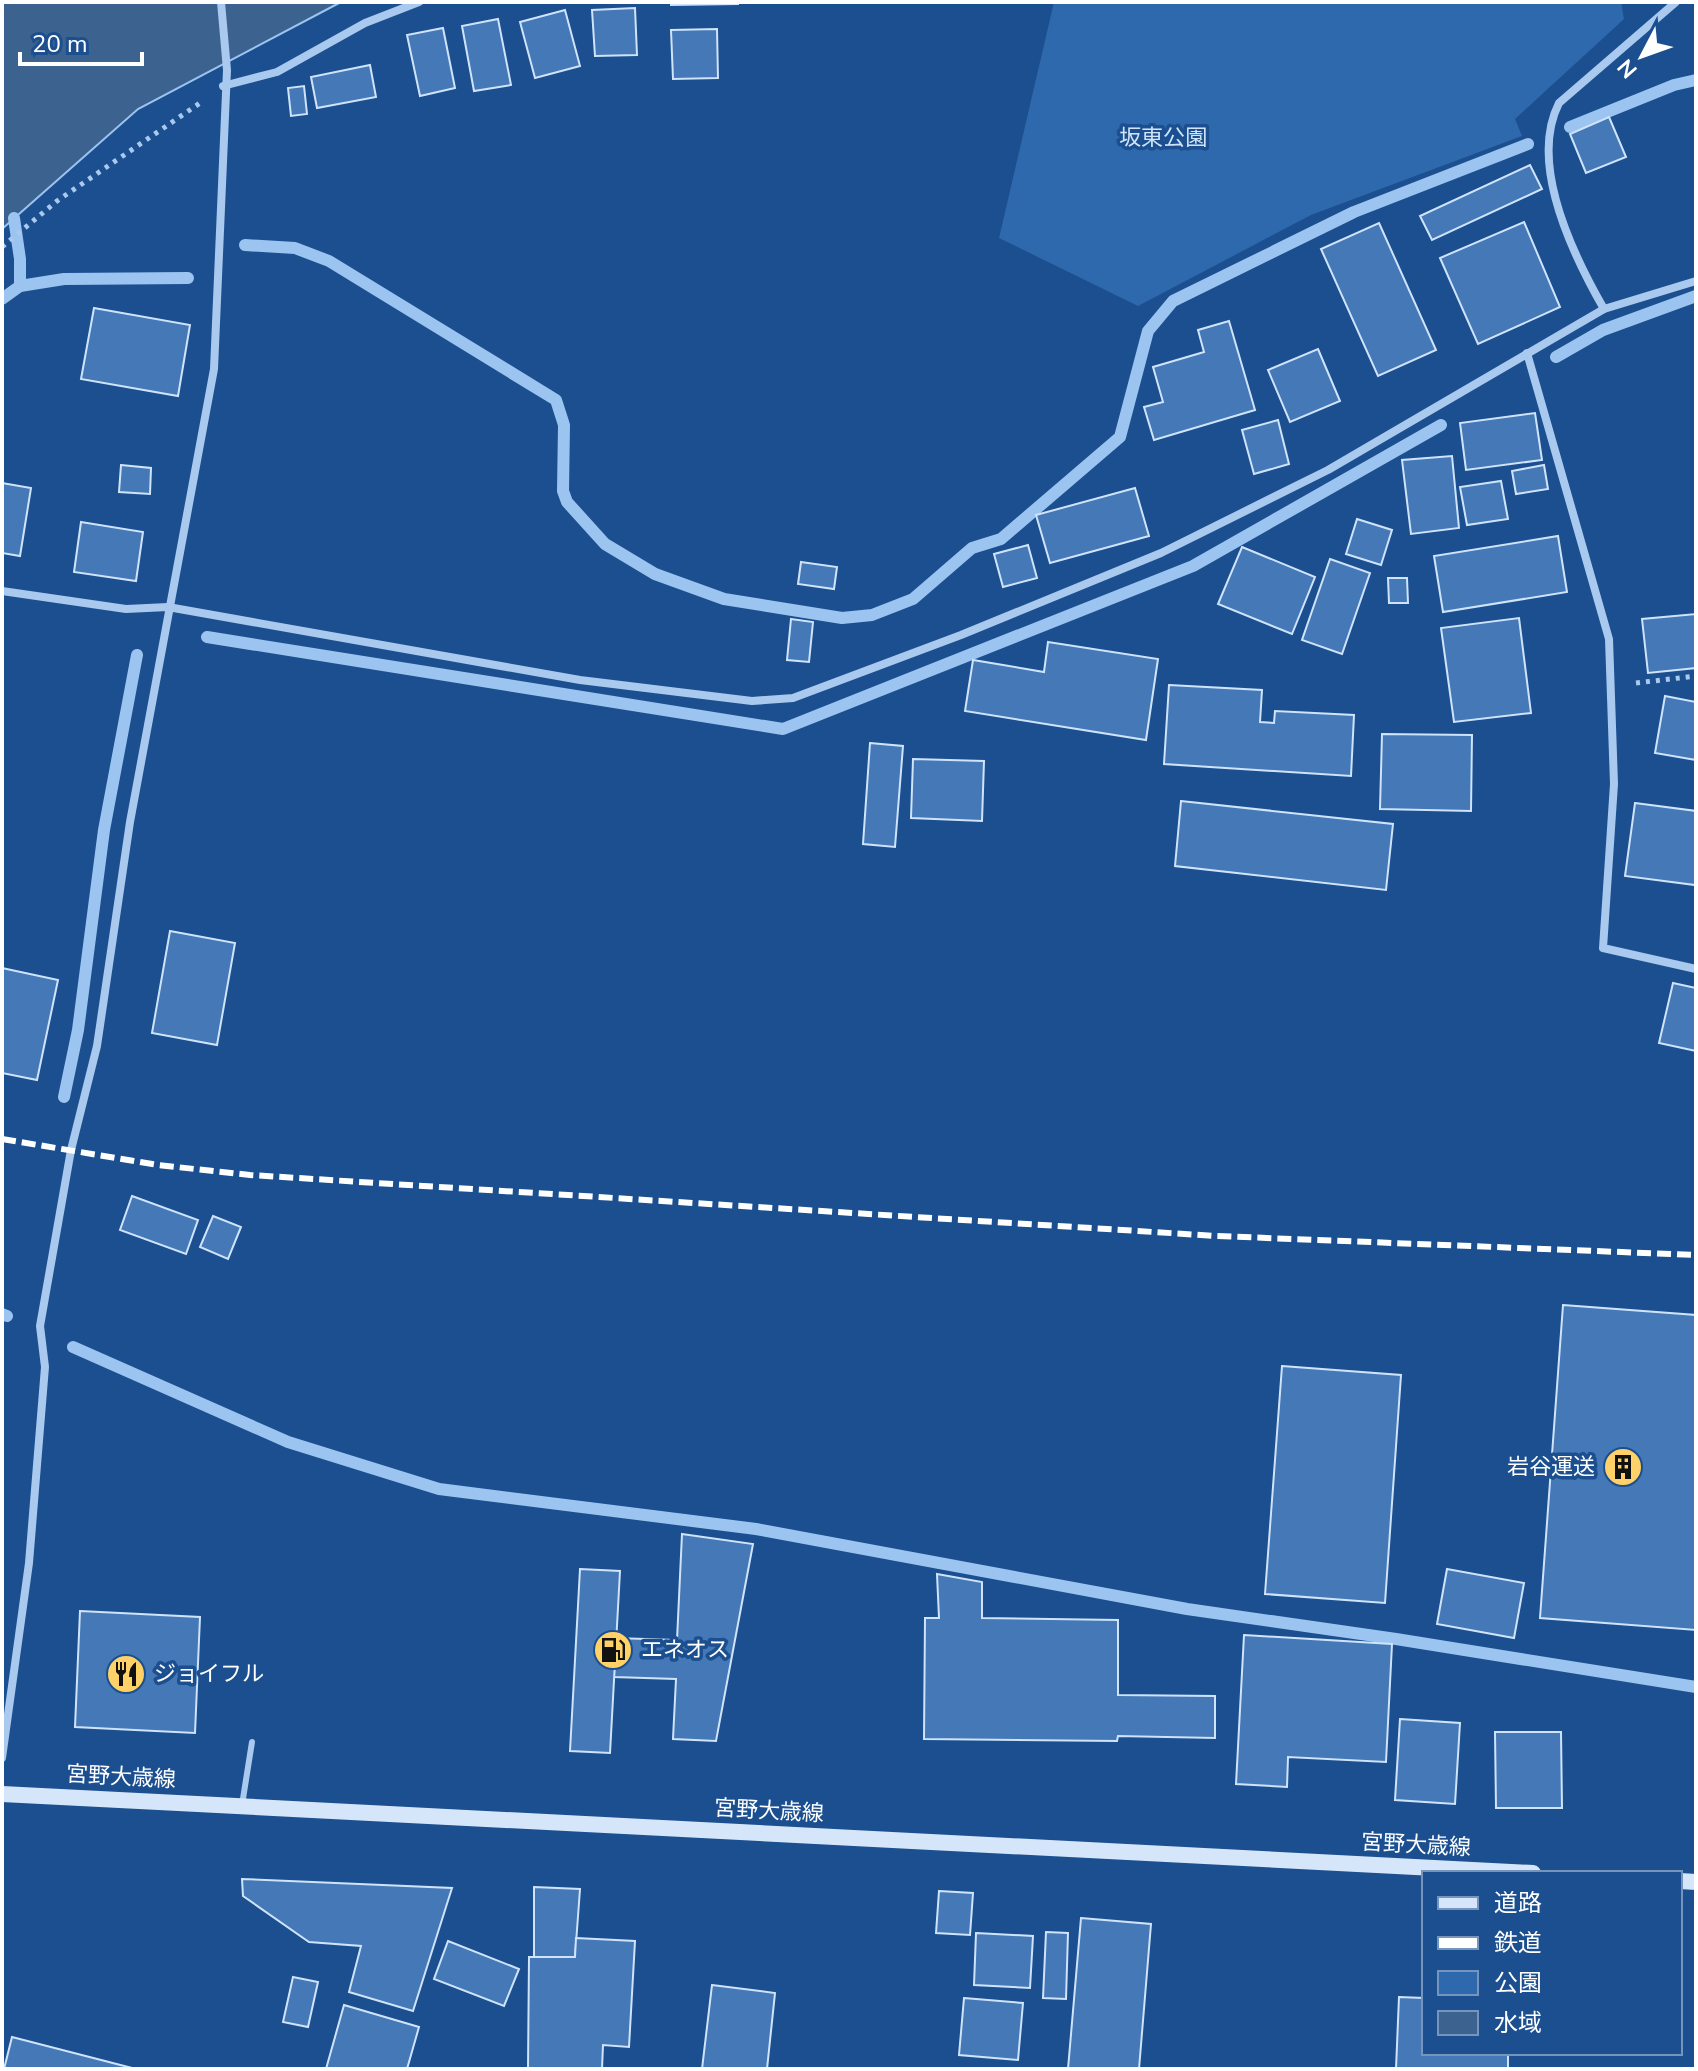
<svg xmlns="http://www.w3.org/2000/svg" width="1698" height="2071" viewBox="0 0 1698 2071" font-family="'Nunito Sans','Noto Sans JP',sans-serif">
  <style>
    .green { fill: #2e69ad }
    .water { fill: #3c6290; stroke: #9cc4f0; stroke-width: 2 }
    .lines { fill: none; stroke-linecap: round; stroke-linejoin: round }
    .stream { stroke: #9cc4f0; stroke-width: 12 }
    .building { fill: #4478b7; stroke: #cfe3fa; stroke-width: 2 }
    .path { stroke: #a9c9ee; stroke-width: 5; stroke-dasharray: 4 6; stroke-linecap: butt }
    .lane { stroke: #a9c9ee; stroke-width: 6 }
    .street { stroke: #a9c9ee; stroke-width: 8 }
    .secondary { stroke: #d6e6fa; stroke-width: 16 }
    .rail { stroke: #fff; stroke-width: 6; stroke-dasharray: 14 6; stroke-linecap: butt }
    .labels { text-anchor: middle; dominant-baseline: central; stroke-width: 7; stroke-linejoin: round; paint-order: stroke }
    .park-label { font-size: 22px; fill: #cfe3fa; stroke: #1b4f8f }
    .poi-label { font-size: 22px; fill: #fff; stroke: #1b4f8f; text-anchor: start }
    .street-label { font-size: 22px; fill: #fff; stroke: #1b4f8f }
  </style>
  <rect width="100%" height="100%" fill="#1b4f8f"/>
  <path class="green" d="M 1054,2 L 1621,2 L 1624,19 L 1515,119 L 1522,136 L 1311,215 L 1138,306 L 999,238 Z"/>
  <path class="water" d="M 2,2 L 341,2 L 138,109 L 2,229 Z"/>
  <g class="lines">
    <g class="stream">
      <path d="M 1570,127 L 1674,85 L 1696,80"/>
      <path d="M 245,245 L 295,248 L 329,261 L 556,400 L 564,425 L 563,491 L 567,502 L 605,544 L 655,574 L 724,599 L 842,618 L 872,615 L 913,599 L 972,548 L 1001,539 L 1120,437 L 1148,331 L 1173,301 L 1354,212 L 1528,144"/>
      <path d="M 20,286 L 64,279 L 188,278"/>
      <path d="M 2,299 L 20,286 L 20,259 L 14,218"/>
      <path d="M 1556,357 L 1603,330 L 1696,296"/>
      <path d="M 207,637 L 783,729 L 1193,566 L 1441,425"/>
      <path d="M 64,1097 L 78,1030 L 104,830 L 137,655"/>
      <path d="M 2,1314 L 7,1316"/>
      <path d="M 73,1347 L 288,1442 L 439,1489 L 756,1529 L 1187,1609 L 1396,1639 L 1696,1687"/>
    </g>
  </g>
  <g class="building">
    <path d="M 671,2 L 738,2 L 738,4 L 671,5 Z"/>
    <path d="M 635,8 L 637,55 L 595,56 L 592,10 Z"/>
    <path d="M 565,10 L 580,66 L 535,78 L 520,22 Z"/>
    <path d="M 498,19 L 511,85 L 474,91 L 462,26 Z"/>
    <path d="M 443,28 L 455,88 L 420,96 L 407,35 Z"/>
    <path d="M 717,29 L 718,78 L 673,79 L 671,30 Z"/>
    <path d="M 370,65 L 376,97 L 317,108 L 311,77 Z"/>
    <path d="M 304,86 L 307,114 L 291,116 L 288,88 Z"/>
    <path d="M 1609,117 L 1626,157 L 1586,173 L 1570,134 Z"/>
    <path d="M 1530,165 L 1542,189 L 1432,240 L 1420,216 Z"/>
    <path d="M 1524,222 L 1560,307 L 1478,344 L 1440,258 Z"/>
    <path d="M 1379,223 L 1436,350 L 1378,376 L 1321,249 Z"/>
    <path d="M 94,308 L 190,325 L 178,396 L 81,379 Z"/>
    <path d="M 1229,321 L 1255,410 L 1154,440 L 1144,407 L 1163,402 L 1153,367 L 1204,352 L 1198,330 Z"/>
    <path d="M 1318,349 L 1340,401 L 1290,422 L 1268,370 Z"/>
    <path d="M 1535,413 L 1542,460 L 1466,470 L 1460,423 Z"/>
    <path d="M 1278,420 L 1289,464 L 1254,474 L 1242,430 Z"/>
    <path d="M 1452,456 L 1459,528 L 1411,534 L 1402,460 Z"/>
    <path d="M 121,465 L 151,468 L 150,494 L 119,492 Z"/>
    <path d="M 1544,465 L 1548,489 L 1516,494 L 1512,471 Z"/>
    <path d="M 1501,481 L 1508,519 L 1467,525 L 1460,487 Z"/>
    <path d="M 2,483 L 31,488 L 20,556 L 2,553 Z"/>
    <path d="M 1135,488 L 1149,536 L 1050,563 L 1036,515 Z"/>
    <path d="M 1357,519 L 1392,530 L 1381,565 L 1346,554 Z"/>
    <path d="M 81,522 L 143,532 L 136,581 L 74,572 Z"/>
    <path d="M 1558,536 L 1567,592 L 1443,612 L 1434,556 Z"/>
    <path d="M 1028,545 L 1037,578 L 1003,587 L 994,554 Z"/>
    <path d="M 1242,547 L 1315,577 L 1292,634 L 1218,604 Z"/>
    <path d="M 1330,559 L 1370,573 L 1342,654 L 1302,640 Z"/>
    <path d="M 801,562 L 837,567 L 834,589 L 798,584 Z"/>
    <path d="M 1388,578 L 1407,578 L 1408,603 L 1389,603 Z"/>
    <path d="M 1696,614 L 1696,668 L 1648,673 L 1642,619 Z"/>
    <path d="M 1519,618 L 1531,713 L 1454,722 L 1441,628 Z"/>
    <path d="M 791,619 L 813,622 L 809,662 L 787,660 Z"/>
    <path d="M 1048,642 L 1158,659 L 1146,740 L 965,711 L 973,660 L 1044,672 Z"/>
    <path d="M 1169,685 L 1262,690 L 1260,722 L 1274,723 L 1275,711 L 1354,715 L 1351,776 L 1164,764 Z"/>
    <path d="M 1665,696 L 1696,702 L 1696,760 L 1655,753 Z"/>
    <path d="M 1382,734 L 1472,735 L 1471,811 L 1380,809 Z"/>
    <path d="M 870,743 L 903,746 L 895,847 L 863,844 Z"/>
    <path d="M 913,759 L 984,761 L 982,821 L 911,818 Z"/>
    <path d="M 1181,801 L 1393,824 L 1386,890 L 1175,866 Z"/>
    <path d="M 1635,803 L 1696,811 L 1695,885 L 1625,876 Z"/>
    <path d="M 170,931 L 235,943 L 217,1045 L 152,1033 Z"/>
    <path d="M 2,968 L 58,980 L 37,1080 L 2,1073 Z"/>
    <path d="M 1673,983 L 1696,988 L 1696,1051 L 1659,1043 Z"/>
    <path d="M 132,1196 L 198,1220 L 186,1254 L 120,1230 Z"/>
    <path d="M 213,1216 L 241,1227 L 228,1259 L 200,1247 Z"/>
    <path d="M 1563,1305 L 1696,1315 L 1696,1630 L 1540,1618 Z"/>
    <path d="M 1282,1366 L 1401,1375 L 1385,1603 L 1265,1594 Z"/>
    <path d="M 682,1534 L 753,1544 L 716,1741 L 673,1739 L 676,1679 L 614,1677 L 615,1638 L 677,1640 Z"/>
    <path d="M 580,1569 L 620,1571 L 610,1753 L 570,1751 Z"/>
    <path d="M 1447,1569 L 1524,1583 L 1514,1638 L 1437,1624 Z"/>
    <path d="M 937,1574 L 982,1582 L 982,1618 L 1118,1620 L 1118,1695 L 1215,1696 L 1215,1738 L 1118,1736 L 1117,1741 L 924,1739 L 925,1618 L 939,1618 Z"/>
    <path d="M 80,1611 L 200,1617 L 195,1733 L 75,1727 Z"/>
    <path d="M 1244,1635 L 1392,1644 L 1386,1762 L 1288,1757 L 1287,1787 L 1236,1784 Z"/>
    <path d="M 1400,1719 L 1460,1723 L 1455,1804 L 1395,1800 Z"/>
    <path d="M 1495,1732 L 1561,1732 L 1562,1808 L 1496,1808 Z"/>
    <path d="M 242,1879 L 452,1888 L 413,2011 L 349,1992 L 361,1946 L 309,1942 L 243,1896 Z"/>
    <path d="M 534,1887 L 580,1889 L 575,1957 L 534,1957 Z"/>
    <path d="M 939,1891 L 973,1893 L 970,1935 L 936,1933 Z"/>
    <path d="M 1081,1918 L 1151,1924 L 1139,2069 L 1068,2069 Z"/>
    <path d="M 1046,1932 L 1068,1933 L 1066,1999 L 1043,1998 Z"/>
    <path d="M 976,1933 L 1033,1936 L 1030,1988 L 974,1985 Z"/>
    <path d="M 576,1938 L 635,1941 L 629,2047 L 603,2045 L 602,2069 L 528,2069 L 529,1957 L 575,1957 Z"/>
    <path d="M 448,1941 L 519,1969 L 504,2006 L 434,1979 Z"/>
    <path d="M 293,1977 L 318,1982 L 308,2027 L 283,2022 Z"/>
    <path d="M 712,1985 L 775,1993 L 767,2069 L 702,2069 Z"/>
    <path d="M 1399,1997 L 1424,1998 L 1424,2053 L 1508,2053 L 1508,2069 L 1396,2069 Z"/>
    <path d="M 964,1998 L 1023,2003 L 1018,2060 L 959,2055 Z"/>
    <path d="M 344,2005 L 419,2027 L 407,2069 L 326,2069 Z"/>
    <path d="M 12,2037 L 136,2069 L 4,2069 Z"/>
  </g>
  <g class="lines">
    <g class="path">
      <path d="M 2,247 L 57,201 L 200,103"/>
      <path d="M 1636,683 L 1696,676"/>
    </g>
    <path class="lane" d="M 242,1805 L 252,1742"/>
    <g class="street">
      <path d="M 223,86 L 277,72 L 365,23 L 419,2"/>
      <path d="M 1604,309 C 1573,255 1528,164 1559,103 L 1676,2"/>
      <path d="M 1527,353 L 1609,639 L 1614,784 L 1603,948 L 1696,969"/>
      <path d="M 2,591 L 126,609 L 168,607 L 580,680 L 752,701 L 793,698 L 961,635 L 1161,553 L 1328,470 L 1604,309 L 1696,281"/>
      <path d="M 2,1758 L 29,1563 L 45,1367 L 40,1326 L 71,1150 L 97,1046 L 130,822 L 214,369 L 227,70 L 221,2"/>
    </g>
    <g class="secondary">
      <path d="M 2,1794 L 1533,1873"/>
      <path d="M 1680,1881 L 1696,1882"/>
    </g>
    <path class="rail" d="M 2,1139 L 158,1165 L 250,1175 L 1217,1236 L 1696,1255"/>
  </g>
  <defs>
    <symbol id="building-disc" viewBox="-11 -11 22 22"><circle r="9.5" fill="#ffd166" stroke="#1b4f8f"/><path d="M-4-6H4V6H1V3H-1V6H-4ZM-2.5-4.3h1.7v1.8h-1.7ZM.8-4.3h1.7v1.8H.8ZM-2.5-1h1.7V.8h-1.7ZM.8-1h1.7V.8H.8Z" fill="#111"/></symbol>
    <symbol id="fuel-disc" viewBox="-11 -11 22 22"><circle r="9.5" fill="#ffd166" stroke="#1b4f8f"/><path d="M-5.5-6h7V0h2V4h1.3V-2.5L3-4.5l.8-.8L6-3V5H2.5V1h-1V6h-7ZM-4.2-4.7v3.2H.2V-4.7Z" fill="#111"/></symbol>
    <symbol id="restaurant-disc" viewBox="-11 -11 22 22"><circle r="9.5" fill="#ffd166" stroke="#1b4f8f"/><path d="M-5-6h1v4h1v-4h1v4h1v-4h1v5L-1.5 .5V6h-2V.5L-5-1ZM5-6V6H3V1.5H1.5Q1.5-4 5-6Z" fill="#111"/></symbol>
  </defs>
  <g fill-rule="evenodd">
    <use href="#building-disc" x="1601" y="1445" width="44" height="44"/>
    <use href="#fuel-disc" x="591" y="1628" width="44" height="44"/>
    <use href="#restaurant-disc" x="104" y="1652" width="44" height="44"/>
  </g>
  <g class="labels">
    <g class="park-label">
      <text x="1163" y="138">坂東公園</text>
    </g>
    <g class="poi-label">
      <text x="1595" y="1467" text-anchor="end">岩谷運送</text>
      <text x="641" y="1650">エネオス</text>
      <text x="154" y="1674">ジョイフル</text>
    </g>
    <g class="street-label">
      <text transform="translate(121 1777) rotate(3)">宮野大歳線</text>
      <text transform="translate(769 1811) rotate(3)">宮野大歳線</text>
      <text transform="translate(1416 1845) rotate(3)">宮野大歳線</text>
    </g>
  </g>
  <rect width="1698" height="2071" fill="none" stroke="#ffffff" stroke-width="8"/>
  <rect x="1422" y="1871" width="260" height="184" fill="#1b4f8f" stroke="#7695bc" stroke-width="2"/>
  <rect x="1438" y="1897" width="40" height="12" fill="#d6e6fa" stroke="#7695bc" stroke-width="2"/>
  <text x="1494" y="1911" font-size="24" fill="#ffffff">道路</text>
  <rect x="1438" y="1937" width="40" height="12" fill="#ffffff" stroke="#7695bc" stroke-width="2"/>
  <text x="1494" y="1951" font-size="24" fill="#ffffff">鉄道</text>
  <rect x="1438" y="1971" width="40" height="24" fill="#2e69ad" stroke="#7695bc" stroke-width="2"/>
  <text x="1494" y="1991" font-size="24" fill="#ffffff">公園</text>
  <rect x="1438" y="2011" width="40" height="24" fill="#3c6290" stroke="#7695bc" stroke-width="2"/>
  <text x="1494" y="2031" font-size="24" fill="#ffffff">水域</text>
  <g transform="translate(1642 56) rotate(229)" stroke="#1b4f8f" stroke-width="6" paint-order="stroke">
  <path d="M0-6L14 30L0 20L-14 30Z" fill="#ffffff"/>
  <text y="-12" font-size="22" font-weight="bold" text-anchor="middle" fill="#ffffff">N</text>
  </g>
  <path d="M20 52v12h122v-12" fill="none" stroke="#ffffff" stroke-width="4"/>
  <text x="32" y="52" font-size="24" fill="#ffffff" stroke="#1b4f8f" stroke-width="6" paint-order="stroke">20 m</text>
</svg>
